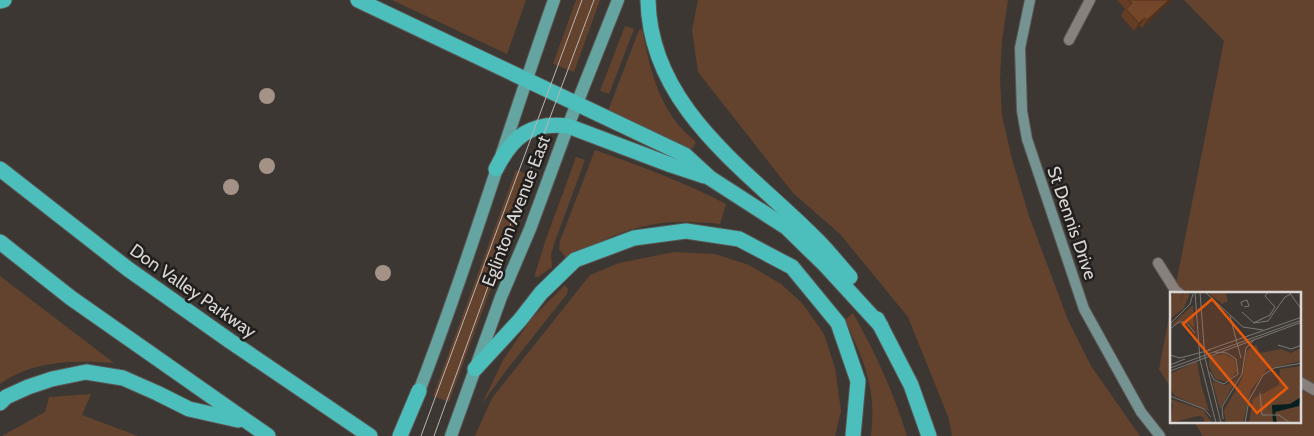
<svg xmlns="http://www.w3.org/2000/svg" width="1314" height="436" viewBox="0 0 1314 436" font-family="Cabin,sans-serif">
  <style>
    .green { fill: #63432e }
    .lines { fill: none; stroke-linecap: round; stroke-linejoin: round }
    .lane-casing { stroke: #5a5552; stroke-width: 12 }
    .secondary-casing { stroke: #5a5552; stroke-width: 12 }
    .primary-casing { stroke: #5a5552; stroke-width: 14 }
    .highway-casing { stroke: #5a5552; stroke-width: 17 }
    .lane { stroke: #87807d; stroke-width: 10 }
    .secondary { stroke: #759390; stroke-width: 10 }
    .primary { stroke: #64a5a2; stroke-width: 12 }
    .highway { stroke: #4cbebb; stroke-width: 15 }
    .tram { stroke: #b9b4b2; stroke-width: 1 }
    .tree { fill: #a59286 }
    .wall { fill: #653d24 }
    .shaded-wall { fill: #52321d }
    .building { fill: #75472a; stroke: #52321d }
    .labels { text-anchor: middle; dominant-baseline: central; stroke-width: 5; stroke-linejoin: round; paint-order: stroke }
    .street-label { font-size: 18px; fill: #dad6d4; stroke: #211f1d }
    .inset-road { fill: none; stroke: #7b7773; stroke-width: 1 }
    .view { fill: #e8590c; fill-opacity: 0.15; stroke: #e8590c; stroke-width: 2.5 }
    .inset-edge { fill: none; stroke: #dad6d4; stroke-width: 2.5 }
  </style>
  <rect width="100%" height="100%" fill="#3c3733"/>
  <g class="green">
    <path d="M 392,0 L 526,0 L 507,54 Z"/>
    <path d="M 576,0 L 600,0 L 574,72 L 553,64 Z"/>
    <path d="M 698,0 L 1008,0 L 1002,40 L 1000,79 L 1002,116 L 1012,159 L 1029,216 L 1068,320 L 1091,366 L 1140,436 L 952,436 L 949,419 L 908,317 L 840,234 L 793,193 L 698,72 L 692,30 Z"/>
    <path d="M 1184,0 L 1314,0 L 1314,436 L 1203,436 L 1194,422 L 1300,422 L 1300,294 L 1174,294 L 1224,41 Z"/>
    <path d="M 625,26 L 634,29 L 609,94 L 600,91 Z"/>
    <path d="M 642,29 C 651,73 659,112 696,142 L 692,149 L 608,111 L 639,30 Z"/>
    <path d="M 595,150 C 640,166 684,182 726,204 L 720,224 C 697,222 673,220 650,225 C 620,230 593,245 567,259 L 559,249 L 560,241 Z"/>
    <path d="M 576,157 L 585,160 L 554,244 L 551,255 L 552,267 L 538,277 L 535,277 L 535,274 L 546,239 Z"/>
    <path d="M 516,170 L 532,176 L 449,402 L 433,396 Z"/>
    <path d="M 674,252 L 715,254 L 749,265 L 781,284 L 802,303 L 824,334 L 835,368 L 841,411 L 835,436 L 475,436 L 492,398 L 590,275 L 619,263 Z"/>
    <path d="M 0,276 L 114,363 C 76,360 32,360 0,384 Z"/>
    <path d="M 565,285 L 568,289 L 567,294 L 505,372 L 482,404 L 503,360 L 532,318 Z"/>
    <path d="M 1171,307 L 1171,388 L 1159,369 Z"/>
    <path d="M 853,313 C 875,352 894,393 907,436 L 871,436 C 877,389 864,361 845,320 Z"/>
    <path d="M 91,394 L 82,415 L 138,436 L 2,436 L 45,412 L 49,397 Z"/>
  </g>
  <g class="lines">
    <defs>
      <g id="lane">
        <path d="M 1069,40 L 1090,0"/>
        <path d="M 1158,263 L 1175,290 L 1180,294"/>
        <path d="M 1300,382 L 1314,390"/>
      </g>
      <path id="secondary" d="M 1030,0 L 1020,48 L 1022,111 L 1027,139 L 1084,309 L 1141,412 L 1160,436"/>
      <g id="primary">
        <path d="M 416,399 C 467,268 507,133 554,0"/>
        <path d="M 451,436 L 501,297 L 530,229 L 568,126 L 618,0"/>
      </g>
      <g id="highway">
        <path d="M 358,0 L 685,155 L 710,178 L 786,227 L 825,265 L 881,326"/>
        <path d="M 648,0 C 650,107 746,169 814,237 C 827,249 838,264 850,277"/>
        <path d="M 0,1 L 4,0"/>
        <path d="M 0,169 L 128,269 L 230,341 L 370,436"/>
        <path d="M 496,169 C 512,137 531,121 568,126 L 671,165 L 704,176"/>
        <path d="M 0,242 L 71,298 L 268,436"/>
        <path d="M 877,319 L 911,385 L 929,436"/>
        <path d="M 475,369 L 520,320 L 541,293 L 575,260 L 634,238 L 686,231 L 739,239 L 792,267 L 838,323 L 858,381 L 853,436"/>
        <path d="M 0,403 L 6,397 L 28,387 L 52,379 L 86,372 L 123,378 L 157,393 L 189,409 L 238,420"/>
        <path d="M 400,436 L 419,391"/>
      </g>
    </defs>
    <use href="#lane" class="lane-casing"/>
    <use href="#secondary" class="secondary-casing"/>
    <use href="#primary" class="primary-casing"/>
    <use href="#highway" class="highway-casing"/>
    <use href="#lane" class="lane"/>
    <use href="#secondary" class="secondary"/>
    <use href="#primary" class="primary"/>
    <use href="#highway" class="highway"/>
    <g class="tram">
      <path d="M 421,436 L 582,0"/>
      <path d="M 434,436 L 524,187 L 594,0"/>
    </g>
  </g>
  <g class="tree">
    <circle cx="267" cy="96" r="8"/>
    <circle cx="267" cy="166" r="8"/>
    <circle cx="231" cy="187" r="8"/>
    <circle cx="383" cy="273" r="8"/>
  </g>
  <path class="wall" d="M 1117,0 L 1172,0 L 1142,28 L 1140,25 L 1134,31 L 1121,16 L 1125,9 Z"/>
  <g class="shaded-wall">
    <path d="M 1169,0 L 1172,0 L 1142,28 L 1147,20 Z"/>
    <path d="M 1145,18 L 1140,25 L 1134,31 L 1139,23 Z"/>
  </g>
  <path class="building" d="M 1129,0 L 1169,0 L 1147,20 L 1145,18 L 1139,23 L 1126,9 L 1132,3 Z"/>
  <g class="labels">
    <g class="street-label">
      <text transform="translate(516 211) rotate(-69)">Eglinton Avenue East</text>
      <text transform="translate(1072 223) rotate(71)">St Dennis Drive</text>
      <text transform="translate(193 291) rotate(35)">Don Valley Parkway</text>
    </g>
  </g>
  <g transform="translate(1170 292)">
    <rect width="131" height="131" fill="#3c3733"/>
    <path d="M 4,0 L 13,0 L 10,10 L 14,0 L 19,0 L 19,4 L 14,16 L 0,27 L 0,7 ZM 37,0 L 63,0 L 56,2 L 58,9 L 52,12 ZM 23,13 L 24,36 L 17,29 L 0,34 ZM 86,53 L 90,61 L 111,57 L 121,61 L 131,56 L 131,69 L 97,77 L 81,98 L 73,131 L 56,131 L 54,118 L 72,87 L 77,59 ZM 55,62 L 64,67 L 67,79 L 58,90 L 45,87 L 39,74 L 39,66 L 42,64 ZM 27,69 L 31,92 L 39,119 L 5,104 L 0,97 L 0,82 ZM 131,74 L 131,131 L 79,131 L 83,107 L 109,93 L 110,77 ZM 66,88 L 50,117 L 42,89 L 55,93 ZM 0,107 L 33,118 L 42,131 L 35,131 L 33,125 L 28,124 L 0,131 L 3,113 Z" fill="#63432e"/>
    <path d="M 131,105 L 129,114 L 105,120 L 107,131 L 103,131 L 102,113 L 120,112 Z" fill="#071f1f"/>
    <path class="inset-road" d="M 25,0 L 30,68 L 46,131M 30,0 L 35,66 L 51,131M 35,0 L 73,35 L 93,38M 119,0 L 132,18M 72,14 L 71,10 L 77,8 L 79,14 L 74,15M 72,20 L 84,31 L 98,29 L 115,5 L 121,2M 60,24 L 71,66M 83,31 L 100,23 L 105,15 L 95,4 L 98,0M 0,32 L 20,12 L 23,2M 0,37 L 9,30 L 16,30 L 25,41M 108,53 L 121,57 L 132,53M 38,58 L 132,25M 0,63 L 10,66 L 40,58M 0,73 L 15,67M 0,76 L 132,28M 0,79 L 132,30M 40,80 L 44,88 L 54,92 L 68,82 L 66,67 L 57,61 L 44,60M 90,101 L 92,123 L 109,123 L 120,131M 0,104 L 34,117 L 41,125M 53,127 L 52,115 L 72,82 L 76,56 L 85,47M 75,131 L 79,108 L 93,83 L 104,76 L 132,71"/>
    <path class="view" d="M 42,7 L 117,96 L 87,121 L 13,32 Z"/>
    <rect width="131" height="131" class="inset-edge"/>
  </g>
</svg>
